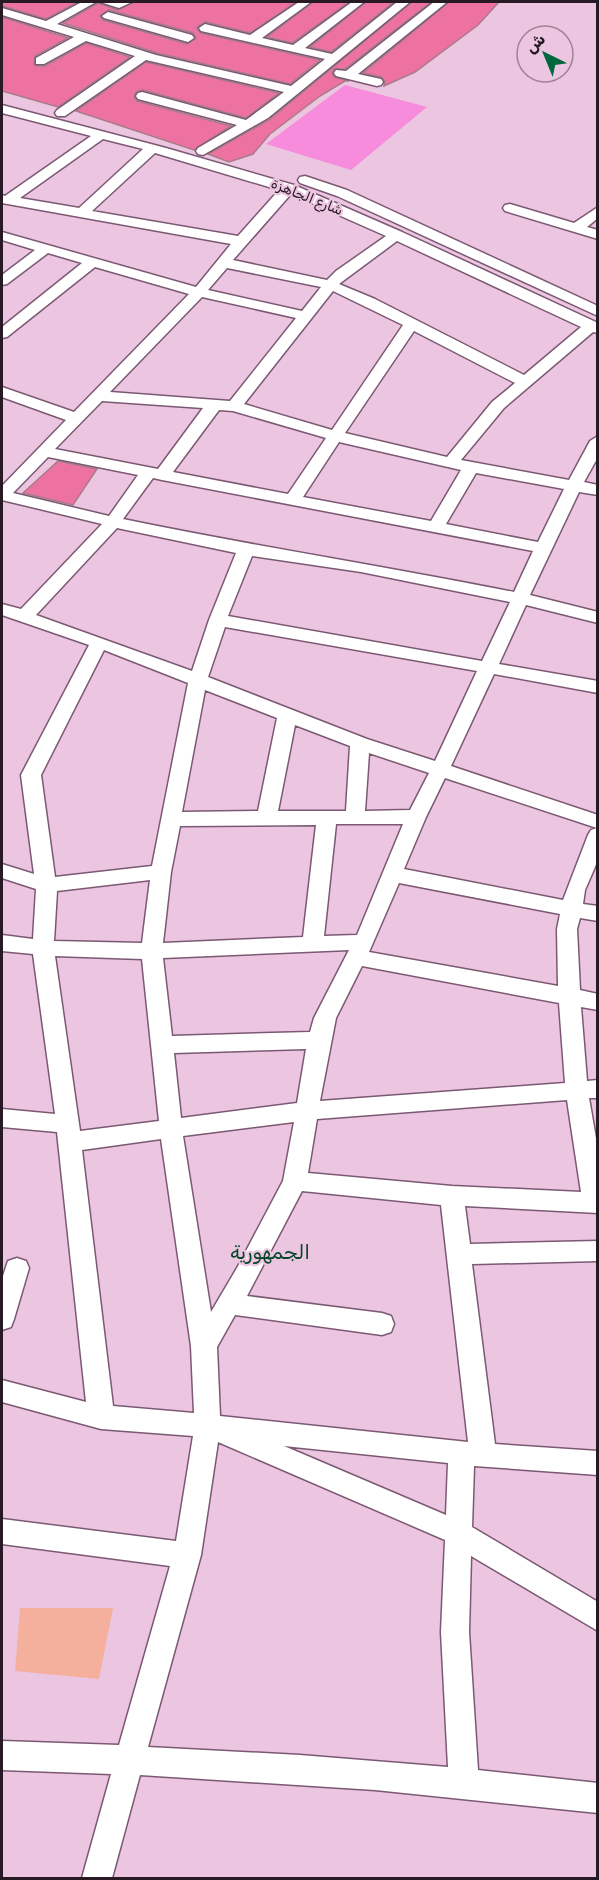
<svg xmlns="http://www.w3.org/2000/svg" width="599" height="1880" viewBox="0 0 599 1880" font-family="Rubik,Vazirmatn,sans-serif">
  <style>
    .green { fill: #f4b09c }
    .water { fill: #f68cdb }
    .building { fill: #ed72a2; stroke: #a77b8a; stroke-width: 1.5; fill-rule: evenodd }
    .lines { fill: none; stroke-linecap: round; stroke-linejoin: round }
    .minor-casing { stroke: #7b5972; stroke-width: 3 }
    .minor { fill: #fff; fill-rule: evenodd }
    .labels { text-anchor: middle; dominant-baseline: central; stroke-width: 4.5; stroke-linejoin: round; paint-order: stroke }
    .far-street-label { font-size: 14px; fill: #281a24; stroke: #ecc5e1 }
    .quarter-label { font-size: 20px; fill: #044629; stroke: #ecc5e1 }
  </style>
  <rect width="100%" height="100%" fill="#ecc5e1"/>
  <path class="green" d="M 20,1608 L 113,1608 L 99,1679 L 15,1671 Z"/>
  <path class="water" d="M 345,85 L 427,107 L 351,170 L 266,144 Z"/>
  <g class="building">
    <path d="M 2,2 L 78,2 L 46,19 L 2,6 Z"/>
    <path d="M 134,2 L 296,2 L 250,33 L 206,22 L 198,26 L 197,29 L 201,33 L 320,60 L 290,84 L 157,53 L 63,23 L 98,3 L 118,10 ZM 109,10 L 193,33 L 196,38 L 187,44 L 103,20 L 100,16 Z"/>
    <path d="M 313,2 L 349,2 L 292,43 L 267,37 Z"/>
    <path d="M 366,2 L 394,2 L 331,52 L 310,47 Z"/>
    <path d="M 412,2 L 431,2 L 345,69 L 334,69 L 332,72 L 334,77 L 349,81 L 345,81 L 320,96 L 270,134 L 253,154 L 229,162 L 208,154 L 269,120 Z"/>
    <path d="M 449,2 L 499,2 L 478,25 L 415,72 L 384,86 L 385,81 L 381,77 L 363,73 Z"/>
    <path d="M 2,17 L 68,38 L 35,56 L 34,64 L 36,66 L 45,66 L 86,43 L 130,57 L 58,107 L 2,91 Z"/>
    <path d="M 146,62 L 279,93 L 246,118 L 143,90 L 136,92 L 134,97 L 137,101 L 231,126 L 194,150 L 76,111 Z"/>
    <path d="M 58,461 L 97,469 L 73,505 L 23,493 Z"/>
  </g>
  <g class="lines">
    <defs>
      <g id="minor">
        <path d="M 82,2 L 96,2 L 57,24 L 156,55 L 291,86 L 325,59 L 201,31 L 199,28 L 205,24 L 250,35 L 299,2 L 311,2 L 262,38 L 293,45 L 352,2 L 364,2 L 305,48 L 332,54 L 397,2 L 410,2 L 268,118 L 203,155 L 198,154 L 196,151 L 198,148 L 237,125 L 138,99 L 136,96 L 138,93 L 142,92 L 246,120 L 284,92 L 146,60 L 65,116 L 57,116 L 55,113 L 57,110 L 135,56 L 86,41 L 44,64 L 36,64 L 36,58 L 74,37 L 2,15 L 2,8 L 46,21 Z"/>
        <path d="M 100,2 L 132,2 L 119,8 Z"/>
        <path d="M 434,2 L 447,2 L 358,74 L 381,79 L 383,82 L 381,85 L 377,86 L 336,76 L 334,73 L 336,70 L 346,71 Z"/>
        <path d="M 108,12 L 192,35 L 194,38 L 188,42 L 104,18 L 102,16 Z"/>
        <path d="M 2,105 L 166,148 L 294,185 L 402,232 L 598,323 L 598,333 L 593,332 L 504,408 L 461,460 L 569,480 L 590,441 L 598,436 L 598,457 L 584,482 L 598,485 L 598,495 L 579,492 L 530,595 L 598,612 L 598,623 L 526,605 L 499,664 L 598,681 L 598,693 L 494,674 L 451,766 L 598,815 L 598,860 L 585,890 L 583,904 L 598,906 L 598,921 L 580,918 L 577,929 L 580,990 L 598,994 L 598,1010 L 581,1007 L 587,1081 L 598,1080 L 598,1098 L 589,1098 L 598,1150 L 598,1213 L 465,1206 L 470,1244 L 598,1241 L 598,1261 L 472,1264 L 495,1444 L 598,1451 L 598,1475 L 474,1466 L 472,1527 L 598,1602 L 598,1631 L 471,1556 L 469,1632 L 478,1770 L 598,1783 L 598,1813 L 375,1790 L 140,1775 L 112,1878 L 82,1878 L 111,1774 L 2,1770 L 2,1741 L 119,1745 L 170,1566 L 2,1544 L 2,1519 L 176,1541 L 193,1436 L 101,1429 L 2,1402 L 2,1380 L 86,1402 L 57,1132 L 2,1127 L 2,1109 L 55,1114 L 33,954 L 2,951 L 2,935 L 33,939 L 36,889 L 2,878 L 2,864 L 34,874 L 21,775 L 89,645 L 2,615 L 2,604 L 21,609 L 102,524 L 2,500 L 2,486 L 66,420 L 2,397 L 2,387 L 74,412 L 189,294 L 95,267 L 7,337 L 2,338 L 2,327 L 82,263 L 48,253 L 7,284 L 2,285 L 2,275 L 35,250 L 2,240 L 2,232 L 196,287 L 231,244 L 2,203 L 2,195 L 5,196 L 91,136 L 2,113 ZM 103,139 L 143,149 L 79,208 L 20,198 ZM 155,153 L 279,190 L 238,236 L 92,211 ZM 291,194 L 386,236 L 336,271 L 327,280 L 233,260 ZM 397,241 L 581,327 L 524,375 L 375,299 L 339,284 ZM 227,268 L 321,287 L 302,311 L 208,290 ZM 333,291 L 403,325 L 332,430 L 244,404 ZM 202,297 L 296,318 L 230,401 L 110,392 ZM 414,331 L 515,383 L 492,402 L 447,457 L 345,433 ZM 102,401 L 203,408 L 158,469 L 55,449 ZM 219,410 L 233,411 L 326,438 L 288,494 L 173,472 ZM 339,442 L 461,470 L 431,521 L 303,497 ZM 48,457 L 138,475 L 109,516 L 13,493 ZM 476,473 L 564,489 L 538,542 L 446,524 ZM 153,478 L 162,480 L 533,551 L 514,592 C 384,566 253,546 123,519 ZM 117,528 L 236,553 L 209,620 L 192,671 L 36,615 ZM 252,556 L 361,572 L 510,602 L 482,661 L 228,616 ZM 225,627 L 477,671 L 435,761 L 367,739 L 208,677 ZM 104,650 L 188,683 L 152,866 L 55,877 L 41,775 ZM 205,690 L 277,718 L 258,811 L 182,812 ZM 295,725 L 350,746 L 346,811 L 278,811 ZM 369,753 L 429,773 L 410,810 L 365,811 ZM 445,778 L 597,828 L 591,830 L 588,835 L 563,900 L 404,869 L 426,817 ZM 336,824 L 403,824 L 357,935 L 324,936 ZM 316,825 L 303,937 L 163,943 L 171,872 L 180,826 ZM 150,880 L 142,943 L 54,941 L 57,891 ZM 399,883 L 560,914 L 557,929 L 558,986 L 369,952 ZM 349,950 L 314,1018 L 310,1032 L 172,1036 L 163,958 ZM 55,956 L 142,959 L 159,1121 L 80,1131 ZM 362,966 L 559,1003 L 565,1083 L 320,1101 L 336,1018 ZM 306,1049 L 297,1103 L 181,1118 L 174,1053 ZM 567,1100 L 581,1192 L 452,1186 L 308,1173 L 317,1119 ZM 294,1122 L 283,1181 L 237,1268 L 211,1312 L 183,1136 ZM 161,1139 L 191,1346 L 194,1413 L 113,1406 L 82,1150 ZM 302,1191 L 441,1205 L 468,1442 L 220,1416 L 217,1347 L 235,1315 L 382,1335 L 391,1332 L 394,1324 L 391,1316 L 382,1313 L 247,1296 ZM 218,1442 L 445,1540 L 441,1632 L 448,1767 L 300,1755 L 148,1747 L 201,1555 ZM 284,1446 L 448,1463 L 446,1515 Z"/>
        <path d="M 305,176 L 347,190 L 598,306 L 598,316 L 337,196 L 300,183 L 298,180 L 300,177 Z"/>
        <path d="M 510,204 L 574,223 L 598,207 L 598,218 L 587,227 L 598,230 L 598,239 L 505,211 L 503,208 L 505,205 Z"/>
        <path d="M 17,1258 L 26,1261 L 29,1268 L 14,1319 L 11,1327 L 2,1330 L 2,1279 L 8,1261 Z"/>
      </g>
    </defs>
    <use href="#minor" class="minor-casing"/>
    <use href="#minor" class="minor"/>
  </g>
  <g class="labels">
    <g class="far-street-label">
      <text transform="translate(307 197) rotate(22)">شارع الجاهزة</text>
    </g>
    <g class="quarter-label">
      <text x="270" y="1252">الجمهورية</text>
    </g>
  </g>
  <rect width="599" height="1880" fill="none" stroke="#281a24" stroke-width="6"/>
  <g transform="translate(545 54) rotate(317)"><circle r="28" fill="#ecc5e1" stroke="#9e8195" stroke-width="1.5"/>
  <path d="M0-4.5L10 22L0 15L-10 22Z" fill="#00673c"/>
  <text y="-9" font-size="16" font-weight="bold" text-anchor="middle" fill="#281a24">ش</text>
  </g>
</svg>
